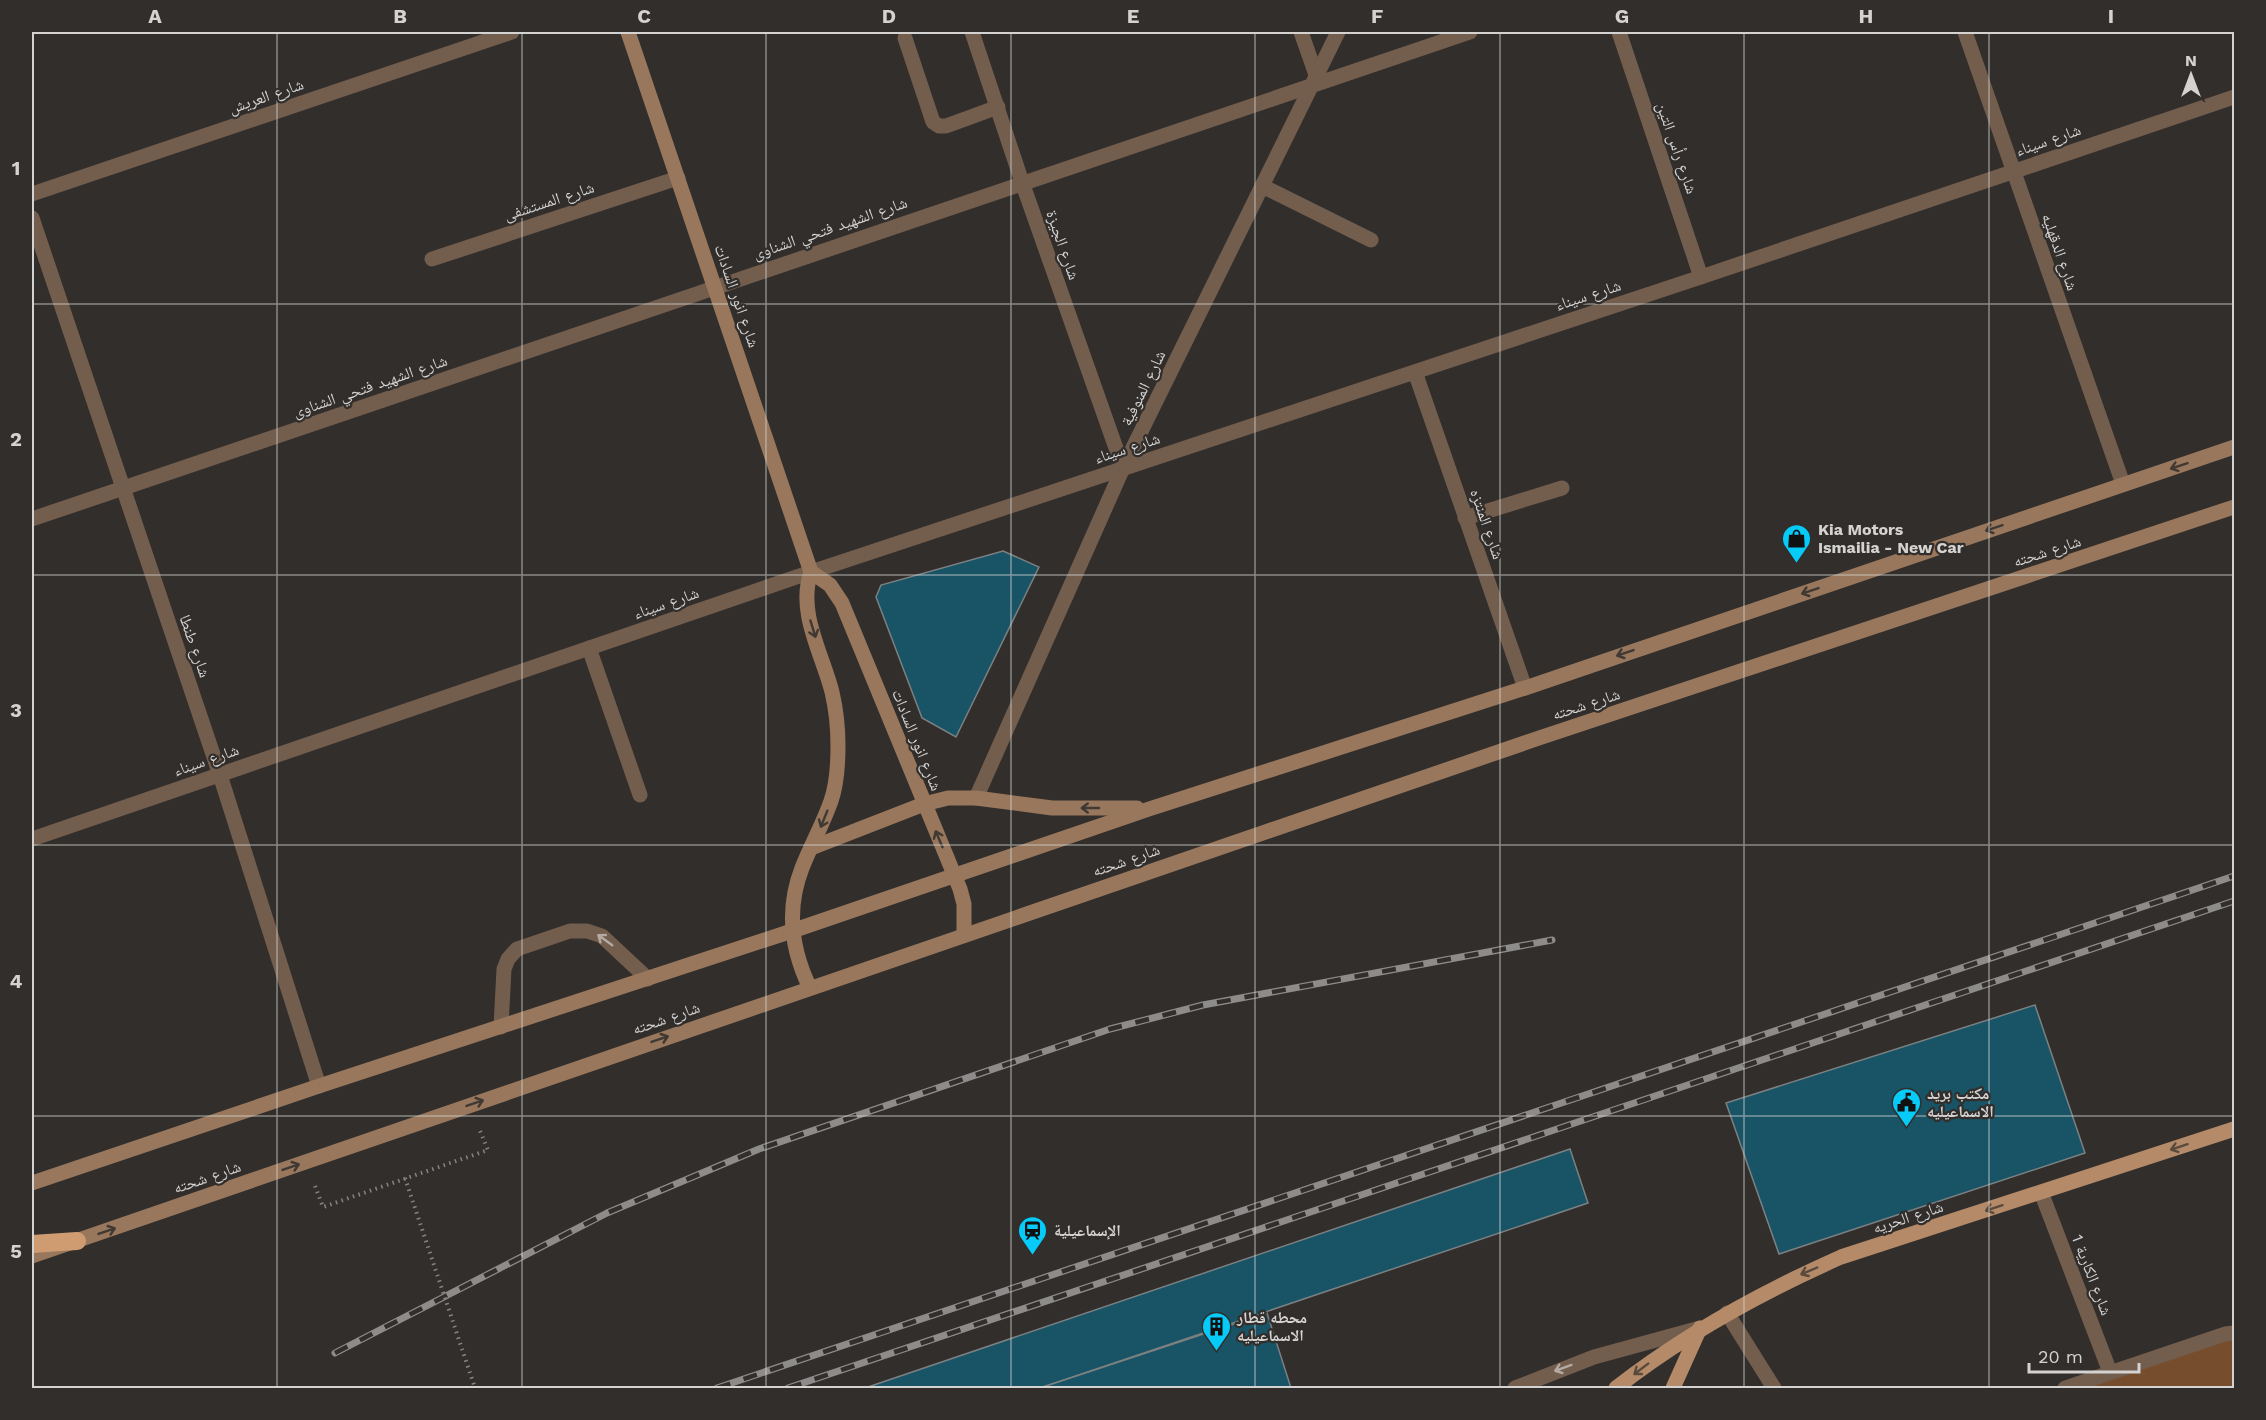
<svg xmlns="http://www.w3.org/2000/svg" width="2266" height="1420" viewBox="0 0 2266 1420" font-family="'Work Sans','Noto Naskh Arabic',sans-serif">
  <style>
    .park { fill: #764e2d }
    .building { fill: #185466; stroke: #7c8082; stroke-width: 1.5 }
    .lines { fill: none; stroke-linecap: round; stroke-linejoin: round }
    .path { stroke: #868482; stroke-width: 4; stroke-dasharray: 1.5 4.5; stroke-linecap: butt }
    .lane { stroke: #735d4d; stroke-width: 15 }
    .street { stroke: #735d4d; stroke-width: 15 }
    .secondary { stroke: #98775c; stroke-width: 15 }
    .primary { stroke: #b58a68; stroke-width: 15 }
    .highway { stroke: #cf9c72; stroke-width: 18 }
    .rail-casing { stroke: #8e8c8a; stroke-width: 7 }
    .rail { stroke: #312e2c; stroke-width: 4.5; stroke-dasharray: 14; stroke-linecap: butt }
    .path-bridge { stroke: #868482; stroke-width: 4; stroke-dasharray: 1.5 4.5; stroke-linecap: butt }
    .oneway { stroke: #403933 }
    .oneway2 { stroke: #b2aaa3 }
    .oneway3 { stroke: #594a3e }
    .grid { fill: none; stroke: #d4d3d1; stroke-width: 1.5; stroke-opacity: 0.55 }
    .labels { text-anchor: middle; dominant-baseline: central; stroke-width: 4.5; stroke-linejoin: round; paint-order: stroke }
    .street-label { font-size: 16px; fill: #d4d3d1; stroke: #312e2c }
    .poi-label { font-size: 16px; font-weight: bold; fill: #d4d3d1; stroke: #312e2c; text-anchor: start }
    .neatline { fill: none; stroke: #d4d3d1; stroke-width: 2 }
    .grid-label { font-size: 20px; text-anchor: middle; font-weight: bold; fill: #d4d3d1 }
  </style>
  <rect width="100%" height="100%" fill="#312e2c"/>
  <path class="park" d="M 2234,1333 L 2234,1388 L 2065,1388 Z"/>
  <g class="building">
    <path d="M 1003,551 L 1039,567 L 956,737 L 922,718 L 876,597 L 881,585 Z"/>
    <path d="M 2035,1005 L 2085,1153 L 1779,1254 L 1726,1103 Z"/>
    <path d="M 1570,1149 L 1588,1203 L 1040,1388 L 865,1388 Z"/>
    <path d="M 1267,1313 L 1291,1388 L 1040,1388 Z"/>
  </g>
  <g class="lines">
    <path class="path" d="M 315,1186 L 323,1207 L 488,1150 L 480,1131"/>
    <g class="lane">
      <path d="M 501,1027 L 504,969 L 508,959 L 517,949 L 570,931 L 587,931 L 602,936 L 648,979"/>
      <path d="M 1515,1388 L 1594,1357 L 1700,1328"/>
    </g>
    <g class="street">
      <path d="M 972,32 L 1022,182 L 1123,468"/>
      <path d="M 1301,32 L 1316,75"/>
      <path d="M 1619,32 L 1701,277"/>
      <path d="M 1965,32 L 2123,484"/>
      <path d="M 905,38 L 933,122 L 939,126 L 946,126 L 998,107"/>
      <path d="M 1262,186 L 1371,240"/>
      <path d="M 32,194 L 512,32"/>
      <path d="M 32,218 L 220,775 L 319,1086"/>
      <path d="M 432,259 L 678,178"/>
      <path d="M 1415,372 L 1525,688"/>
      <path d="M 1465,518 L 1562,488"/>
      <path d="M 32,519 L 1470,32"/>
      <path d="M 589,648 L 640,795"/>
      <path d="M 976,798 L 1123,468 L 1338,32"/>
      <path d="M 32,839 L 811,572 L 1701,277 L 2234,97"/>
      <path d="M 2041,1192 L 2110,1372"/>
      <path d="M 1727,1313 L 1774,1388"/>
      <path d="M 2065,1388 L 2225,1334 L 2234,1333"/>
    </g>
    <g class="secondary">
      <path d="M 628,32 L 811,572 C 797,612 822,653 832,692 C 836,709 838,728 838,746 C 838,764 837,784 831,801 C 823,824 811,845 802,868 C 786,909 791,949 810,988"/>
      <path d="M 811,572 L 830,585 L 842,603 L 960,889 L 964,904 L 964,934"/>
      <path d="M 811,848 L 924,804 L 948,798 L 976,798 L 1052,808 L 1137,808"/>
      <path d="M 32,1183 L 319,1086 L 792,931 L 1149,809 L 1525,688 L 2234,447"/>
      <path d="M 32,1256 L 1539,738 L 2234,507"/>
    </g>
    <g class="primary">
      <path d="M 1616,1388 C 1685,1334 1760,1293 1841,1257 L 2234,1129"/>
      <path d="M 1673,1388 L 1700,1328"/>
    </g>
    <path class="highway" d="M 32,1244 L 77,1241"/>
    <defs>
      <g id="rail">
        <path d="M 335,1353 L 607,1213 L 759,1149 L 1110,1029 L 1203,1005 L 1552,940"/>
        <path d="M 717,1388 L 2234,876"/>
        <path d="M 788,1388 L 2234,901"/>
      </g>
    </defs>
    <use href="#rail" class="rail-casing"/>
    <use href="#rail" class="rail"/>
    <path class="path-bridge" d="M 405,1178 L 475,1388"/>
  </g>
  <defs><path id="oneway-shaft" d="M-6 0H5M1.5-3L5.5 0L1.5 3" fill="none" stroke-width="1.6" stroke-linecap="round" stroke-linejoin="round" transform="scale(1.5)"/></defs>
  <g class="oneway">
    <use href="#oneway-shaft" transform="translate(2179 466) rotate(162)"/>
    <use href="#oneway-shaft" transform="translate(1994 528) rotate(161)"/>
    <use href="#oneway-shaft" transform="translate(1810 591) rotate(161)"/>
    <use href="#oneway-shaft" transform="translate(813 629) rotate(73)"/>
    <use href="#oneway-shaft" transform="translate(1625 653) rotate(161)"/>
    <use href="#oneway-shaft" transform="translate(1090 808) rotate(-180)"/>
    <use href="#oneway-shaft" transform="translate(824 819) rotate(112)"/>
    <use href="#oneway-shaft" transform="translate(939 839) rotate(-113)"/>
    <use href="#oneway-shaft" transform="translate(660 1039) rotate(-19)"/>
    <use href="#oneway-shaft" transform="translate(475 1103) rotate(-19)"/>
    <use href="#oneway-shaft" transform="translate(291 1167) rotate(-19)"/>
    <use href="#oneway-shaft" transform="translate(107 1231) rotate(-19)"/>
  </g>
  <g class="oneway2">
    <use href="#oneway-shaft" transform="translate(605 940) rotate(-144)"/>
    <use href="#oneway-shaft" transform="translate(1563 1368) rotate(160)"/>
  </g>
  <g class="oneway3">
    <use href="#oneway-shaft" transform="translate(2179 1147) rotate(162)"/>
    <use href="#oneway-shaft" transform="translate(1994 1208) rotate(162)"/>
    <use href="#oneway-shaft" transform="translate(1809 1271) rotate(157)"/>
    <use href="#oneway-shaft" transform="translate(1641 1369) rotate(143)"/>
  </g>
  <path class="grid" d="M 277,32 L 277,1388M 522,32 L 522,1388M 766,32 L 766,1388M 1011,32 L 1011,1388M 1255,32 L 1255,1388M 1500,32 L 1500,1388M 1744,32 L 1744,1388M 1989,32 L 1989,1388M 32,304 L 2234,304M 32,575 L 2234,575M 32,845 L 2234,845M 32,1116 L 2234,1116"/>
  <defs>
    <symbol id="shop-pin" viewBox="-11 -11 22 30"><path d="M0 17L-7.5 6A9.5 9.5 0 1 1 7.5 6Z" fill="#06cbf9" stroke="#312e2c"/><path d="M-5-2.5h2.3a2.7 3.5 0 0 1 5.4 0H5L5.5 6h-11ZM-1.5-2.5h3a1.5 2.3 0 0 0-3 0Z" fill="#111"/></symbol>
    <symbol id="civic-pin" viewBox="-11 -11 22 30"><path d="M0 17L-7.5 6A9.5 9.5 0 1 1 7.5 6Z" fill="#06cbf9" stroke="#312e2c"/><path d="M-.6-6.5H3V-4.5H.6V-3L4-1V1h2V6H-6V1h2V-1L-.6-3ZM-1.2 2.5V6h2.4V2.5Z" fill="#111"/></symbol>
    <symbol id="station-pin" viewBox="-11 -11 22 30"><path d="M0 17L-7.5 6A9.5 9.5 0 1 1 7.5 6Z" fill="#06cbf9" stroke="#312e2c"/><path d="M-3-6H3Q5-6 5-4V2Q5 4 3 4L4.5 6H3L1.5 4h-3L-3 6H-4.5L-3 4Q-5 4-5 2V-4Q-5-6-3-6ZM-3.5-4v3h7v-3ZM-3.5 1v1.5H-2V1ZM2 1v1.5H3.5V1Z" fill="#111"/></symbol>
    <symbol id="building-pin" viewBox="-11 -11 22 30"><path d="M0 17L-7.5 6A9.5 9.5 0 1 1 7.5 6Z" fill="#06cbf9" stroke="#312e2c"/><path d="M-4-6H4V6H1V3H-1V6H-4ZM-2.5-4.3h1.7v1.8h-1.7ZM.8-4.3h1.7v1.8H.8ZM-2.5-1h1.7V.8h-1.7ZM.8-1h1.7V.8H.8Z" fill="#111"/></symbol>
  </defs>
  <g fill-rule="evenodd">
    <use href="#shop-pin" x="1780" y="522" width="33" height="45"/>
    <use href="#civic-pin" x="1890" y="1086" width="33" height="45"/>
    <use href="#station-pin" x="1016" y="1214" width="33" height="45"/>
    <use href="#building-pin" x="1200" y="1310" width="33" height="45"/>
  </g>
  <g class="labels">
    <g class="street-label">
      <text transform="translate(266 96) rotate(-19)">شارع العريش</text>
      <text transform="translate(2048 140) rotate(-19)">شارع سيناء</text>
      <text transform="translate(1677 148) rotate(71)">شارع رأس التين</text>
      <text transform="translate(549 201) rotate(-18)">شارع المستشفى</text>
      <text transform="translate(830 228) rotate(-19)">شارع الشهيد فتحي الشناوى</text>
      <text transform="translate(1063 245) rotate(71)">شارع الجيزة</text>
      <text transform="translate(2060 252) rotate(71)">شارع الدقهليه</text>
      <text transform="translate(1588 295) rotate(-18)">شارع سيناء</text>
      <text transform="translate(737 296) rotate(71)">شارع انور السادات</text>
      <text transform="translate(370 386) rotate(-19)">شارع الشهيد فتحي الشناوى</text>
      <text transform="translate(1143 388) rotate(-64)">شارع المنوفية</text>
      <text transform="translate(1127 448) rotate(-18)">شارع سيناء</text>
      <text transform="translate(1487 524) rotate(71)">شارع المنتزه</text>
      <text transform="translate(2047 551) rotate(-18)">شارع شحته</text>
      <text transform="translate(666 603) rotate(-19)">شارع سيناء</text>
      <text transform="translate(195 646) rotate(71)">شارع طنطا</text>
      <text transform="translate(1586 704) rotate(-18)">شارع شحته</text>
      <text transform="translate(917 740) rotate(68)">شارع انور السادات</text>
      <text transform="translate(206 760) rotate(-19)">شارع سيناء</text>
      <text transform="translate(1126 860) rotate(-19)">شارع شحته</text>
      <text transform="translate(666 1018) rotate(-19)">شارع شحته</text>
      <text transform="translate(207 1177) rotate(-19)">شارع شحته</text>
      <text transform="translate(1908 1217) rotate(-18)">شارع الحريه</text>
      <text transform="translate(2092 1275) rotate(69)">شارع الكارية 1</text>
    </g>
    <g class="poi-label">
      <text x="1818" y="529">Kia Motors<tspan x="1818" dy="18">Ismailia - New Car</tspan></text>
      <text x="1927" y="1093">مكتب بريد<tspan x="1927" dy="18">الاسماعيليه</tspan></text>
      <text x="1054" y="1230">الإسماعيلية</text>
      <text x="1237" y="1317">محطه قطار<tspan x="1237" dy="18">الاسماعيليه</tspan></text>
    </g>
  </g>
  <rect width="2266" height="1420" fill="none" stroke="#312e2c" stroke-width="66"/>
  <g transform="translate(2191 75)" stroke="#312e2c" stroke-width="4.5" paint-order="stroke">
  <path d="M0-4.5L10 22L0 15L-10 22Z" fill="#d4d3d1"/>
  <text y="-9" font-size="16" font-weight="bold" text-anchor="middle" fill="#d4d3d1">N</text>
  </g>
  <path d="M2029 1363v9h110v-9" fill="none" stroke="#d4d3d1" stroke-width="3"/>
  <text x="2038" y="1363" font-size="18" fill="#d4d3d1" stroke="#312e2c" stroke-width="4.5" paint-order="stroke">20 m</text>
  <rect x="33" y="33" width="2200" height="1354" class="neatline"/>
  <g class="grid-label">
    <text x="155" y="23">A</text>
    <text x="400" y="23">B</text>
    <text x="644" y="23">C</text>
    <text x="889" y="23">D</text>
    <text x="1133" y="23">E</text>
    <text x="1377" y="23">F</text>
    <text x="1622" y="23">G</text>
    <text x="1866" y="23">H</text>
    <text x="2111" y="23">I</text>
    <text x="16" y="175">1</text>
    <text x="16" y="446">2</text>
    <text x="16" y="717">3</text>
    <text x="16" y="988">4</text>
    <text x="16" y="1258">5</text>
  </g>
</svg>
